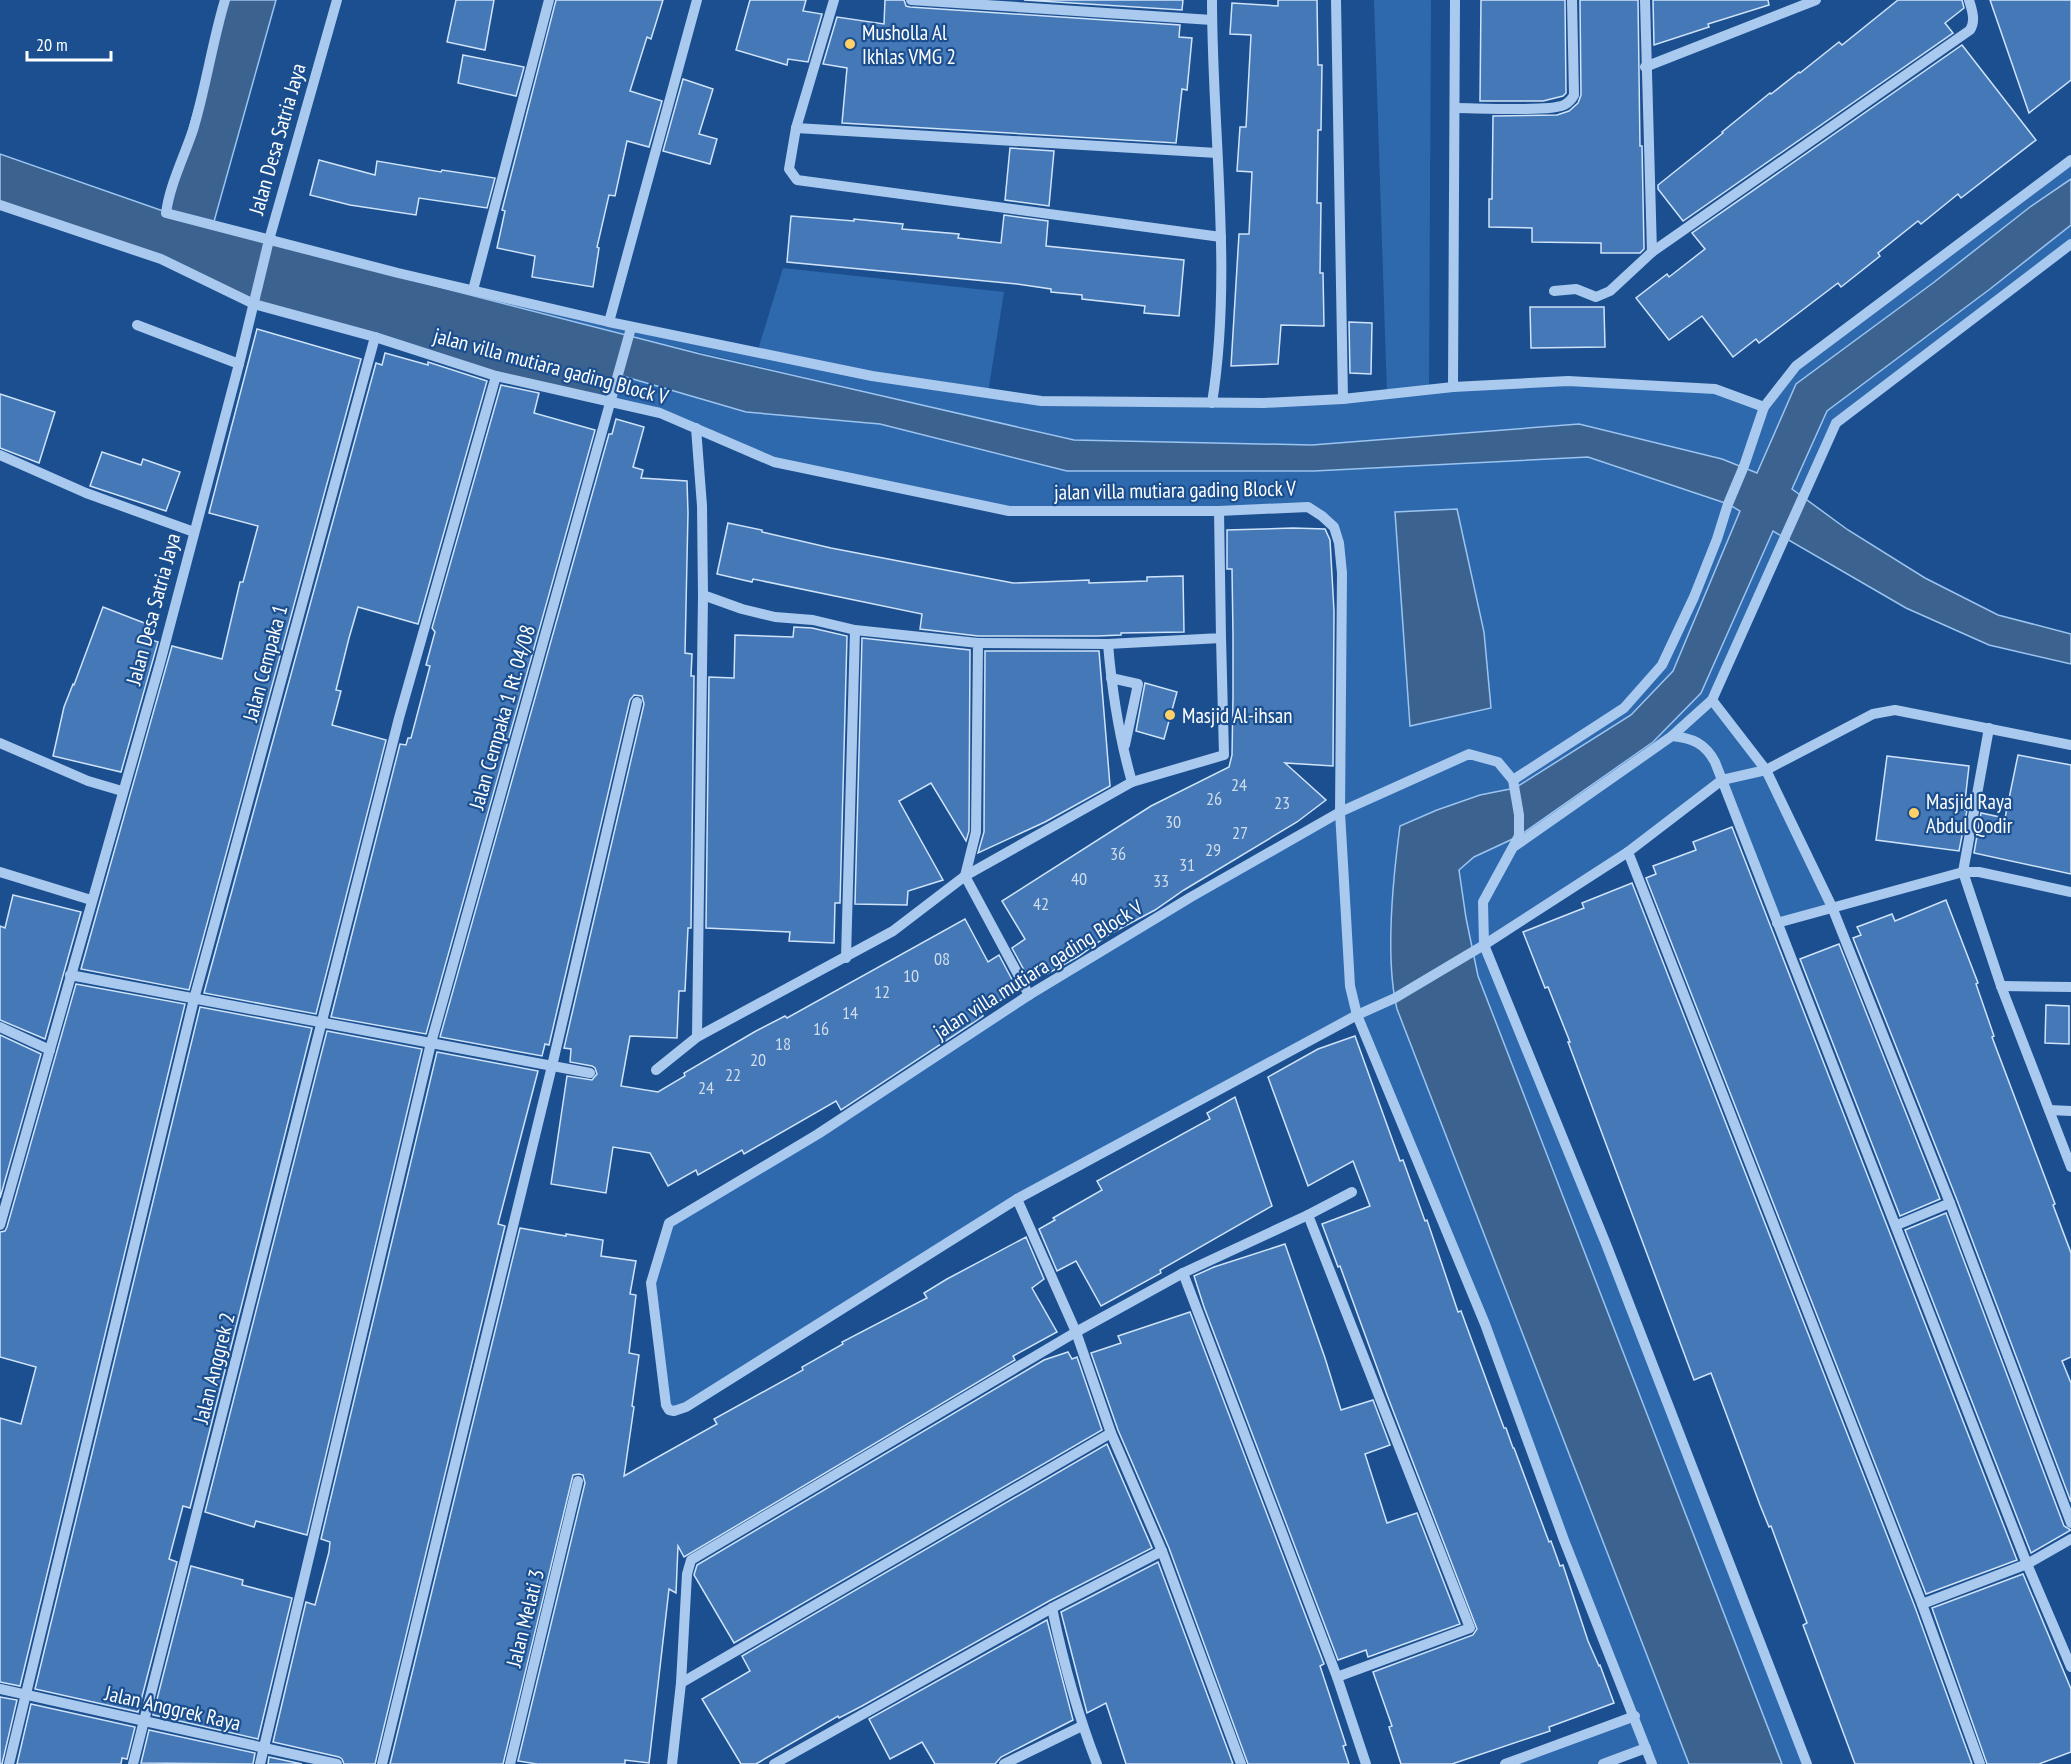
<svg xmlns="http://www.w3.org/2000/svg" width="2071" height="1764" viewBox="0 0 2071 1764" font-family="'PT Sans Narrow',sans-serif">
  <style>
    .green { fill: #2e69ad; fill-rule: evenodd }
    .water { fill: #3c6290; stroke: #9cc4f0; stroke-width: 1.5 }
    .building { fill: #4478b7; stroke: #cfe3fa; stroke-width: 1.5 }
    .lines { fill: none; stroke-linecap: round; stroke-linejoin: round }
    .minor { stroke: #a9c9ee; stroke-width: 10 }
    .poi-dot { fill: #ffd166; stroke: #1b4f8f; stroke-width: 2 }
    .labels { text-anchor: middle; dominant-baseline: central; stroke-width: 4.5; stroke-linejoin: round; paint-order: stroke }
    .number-label { font-size: 18px; fill: #d0dded }
    .poi-label { font-size: 21px; fill: #fff; stroke: #1b4f8f; text-anchor: start }
    .street-label { font-size: 21px; fill: #fff; stroke: #1b4f8f }
  </style>
  <rect width="100%" height="100%" fill="#1b4f8f"/>
  <path class="green" d="M 1374,0 L 1431,0 L 1429,390 L 1529,383 L 1714,389 L 1764,407 L 1796,366 L 2071,162 L 2071,244 L 1836,423 L 1713,700 L 1766,770 L 1832,907 L 1777,923 L 1722,780 L 1666,824 L 1484,946 L 1807,1764 L 1652,1764 L 1646,1748 L 1603,1764 L 1505,1764 L 1634,1717 L 1485,1324 L 1356,1015 L 1017,1199 L 717,1387 L 669,1410 L 651,1283 L 669,1223 L 1029,995 L 1340,812 L 1342,573 L 1334,527 L 1308,507 L 1009,511 L 774,462 L 696,428 L 610,400 L 0,154 L 176,216 L 757,353 L 783,268 L 1004,292 L 988,393 L 1190,403 L 1387,394 ZM 630,336 L 1074,440 L 1312,445 L 1579,424 L 1743,466 L 1727,504 L 1588,457 L 1314,471 L 1067,471 L 880,424 L 746,412 ZM 1457,509 L 1484,632 L 1491,708 L 1410,726 L 1395,513 Z"/>
  <g class="water">
    <path d="M 225,0 L 276,0 L 213,225 L 268,243 L 700,354 L 1074,440 L 1312,445 L 1579,424 L 1722,459 L 1757,473 L 1796,384 L 1933,283 L 2030,207 L 2071,179 L 2071,225 L 1990,289 L 1827,411 L 1792,489 L 1848,530 L 1925,578 L 1998,615 L 2071,634 L 2071,664 L 1989,645 L 1906,608 L 1773,531 L 1701,693 L 1653,742 L 1519,836 L 1474,857 L 1459,870 L 1466,918 L 1478,976 L 1782,1764 L 1689,1764 L 1397,1009 C 1385,959 1393,878 1400,826 L 1437,810 L 1480,795 L 1515,788 L 1631,715 L 1673,671 L 1740,511 L 1728,504 L 1588,457 L 1314,471 L 1067,471 L 880,424 L 746,412 L 619,375 L 610,400 L 496,376 L 254,304 L 161,259 L 0,205 L 0,154 L 166,212 Z"/>
    <path d="M 1457,509 L 1484,632 L 1491,708 L 1410,726 L 1395,512 Z"/>
  </g>
  <g class="building">
    <path d="M 456,0 L 494,0 L 485,50 L 447,42 Z"/>
    <path d="M 556,0 L 663,0 L 651,39 L 647,37 L 630,91 L 662,101 L 649,147 L 627,141 L 615,196 L 609,195 L 597,247 L 599,248 L 593,287 L 532,277 L 535,256 L 497,248 L 505,211 L 502,210 Z"/>
    <path d="M 750,0 L 806,0 L 803,11 L 822,14 L 808,62 L 788,59 L 787,65 L 736,50 Z"/>
    <path d="M 885,0 L 904,0 L 906,6 L 910,7 L 1180,25 L 1179,37 L 1192,38 L 1187,90 L 1182,89 L 1176,143 L 842,123 L 847,68 L 823,64 L 837,17 L 884,24 Z"/>
    <path d="M 1024,0 L 1183,0 L 1182,10 Z"/>
    <path d="M 1278,0 L 1317,0 L 1318,65 L 1322,65 L 1321,130 L 1318,130 L 1317,203 L 1321,203 L 1320,273 L 1323,273 L 1324,326 L 1281,325 L 1278,364 L 1231,366 L 1239,234 L 1249,234 L 1252,172 L 1237,171 L 1240,127 L 1246,127 L 1251,35 L 1230,34 L 1232,3 L 1278,6 Z"/>
    <path d="M 1481,0 L 1565,0 L 1566,93 L 1563,96 L 1543,101 L 1480,101 Z"/>
    <path d="M 1580,0 L 1638,0 L 1640,146 L 1642,146 L 1644,249 L 1640,253 L 1601,253 L 1601,243 L 1532,242 L 1532,228 L 1489,227 L 1489,199 L 1492,199 L 1493,116 L 1557,115 L 1569,111 L 1578,103 L 1581,95 Z"/>
    <path d="M 1653,0 L 1768,0 L 1769,5 L 1708,24 L 1709,27 L 1654,45 Z"/>
    <path d="M 1898,0 L 1962,0 L 1964,8 L 1945,23 L 1953,33 L 1683,221 L 1658,189 L 1658,185 L 1723,133 L 1722,132 L 1770,93 L 1771,94 L 1799,72 L 1800,73 L 1839,42 L 1842,45 Z"/>
    <path d="M 1990,0 L 2071,0 L 2071,80 L 2029,113 Z"/>
    <path d="M 1962,45 L 2036,140 L 1961,198 L 1958,194 L 1921,224 L 1918,221 L 1878,253 L 1880,256 L 1841,287 L 1838,283 L 1759,343 L 1756,339 L 1733,357 L 1702,316 L 1669,340 L 1636,298 L 1667,274 L 1669,277 L 1705,249 L 1692,233 Z"/>
    <path d="M 463,55 L 524,67 L 516,96 L 458,83 Z"/>
    <path d="M 683,79 L 713,89 L 699,134 L 717,139 L 710,164 L 663,151 Z"/>
    <path d="M 1010,148 L 1054,151 L 1049,206 L 1005,200 Z"/>
    <path d="M 319,160 L 375,175 L 377,161 L 441,172 L 442,170 L 495,178 L 487,208 L 419,198 L 416,215 L 350,205 L 310,195 Z"/>
    <path d="M 1004,215 L 1048,221 L 1046,246 L 1184,260 L 1179,316 L 1144,313 L 1145,306 L 1082,299 L 1082,295 L 1051,292 L 1051,289 L 1017,284 L 787,262 L 791,216 L 854,221 L 854,219 L 903,224 L 902,229 L 959,234 L 958,238 L 1001,243 Z"/>
    <path d="M 1530,307 L 1604,307 L 1605,347 L 1531,348 Z"/>
    <path d="M 1349,322 L 1372,323 L 1371,374 L 1350,373 Z"/>
    <path d="M 257,329 L 361,359 L 189,990 L 81,969 L 172,646 L 222,659 L 240,582 L 243,582 L 258,526 L 209,513 Z"/>
    <path d="M 385,353 L 428,365 L 428,362 L 487,381 L 418,624 L 358,607 L 349,638 L 336,690 L 341,691 L 332,725 L 386,740 L 316,1014 L 204,993 L 376,363 L 382,365 Z"/>
    <path d="M 501,385 L 539,393 L 534,413 L 595,430 L 426,1034 L 331,1017 L 400,744 L 406,745 L 408,738 L 411,738 L 430,666 L 426,665 L 435,632 L 432,628 Z"/>
    <path d="M 0,394 L 55,412 L 39,463 L 0,448 Z"/>
    <path d="M 616,419 L 644,427 L 633,467 L 643,470 L 641,478 L 687,481 L 688,513 L 685,653 L 692,654 L 691,676 L 694,676 L 691,928 L 688,928 L 685,991 L 679,991 L 677,1038 L 630,1036 L 621,1086 L 658,1092 L 685,1076 L 684,1073 L 756,1031 L 785,1016 L 787,1018 L 965,919 L 988,962 L 999,955 L 1017,989 L 982,1013 L 983,1016 L 973,1023 L 841,1110 L 836,1101 L 744,1154 L 742,1150 L 698,1175 L 696,1170 L 668,1186 L 650,1153 L 613,1147 L 606,1193 L 551,1184 L 567,1076 L 592,1080 L 597,1074 L 595,1068 L 592,1066 L 570,1062 L 571,1049 L 564,1048 L 644,704 L 642,696 L 634,695 L 630,700 L 549,1045 L 545,1044 L 542,1056 L 440,1037 L 609,434 L 612,434 Z"/>
    <path d="M 102,452 L 141,465 L 143,459 L 180,472 L 166,511 L 90,486 Z"/>
    <path d="M 728,523 L 762,530 L 762,532 L 831,548 L 1013,583 L 1089,580 L 1089,583 L 1147,581 L 1147,577 L 1183,576 L 1184,632 L 1121,633 L 1121,635 L 1097,636 L 978,636 L 920,629 L 922,614 L 753,579 L 752,582 L 717,574 Z"/>
    <path d="M 1293,528 L 1325,529 L 1330,540 L 1334,611 L 1333,766 L 1285,763 L 1326,800 L 1297,822 L 1184,890 L 1155,910 L 1110,934 L 1079,956 L 1047,974 L 1045,971 L 1030,981 L 1012,948 L 1025,939 L 1002,901 L 1151,806 L 1229,767 L 1232,755 L 1233,697 L 1233,636 L 1232,569 L 1227,569 L 1227,530 Z"/>
    <path d="M 103,607 L 152,626 L 148,639 L 158,642 L 121,772 L 53,756 L 64,707 L 73,684 L 74,685 Z"/>
    <path d="M 794,627 L 812,628 L 847,636 L 840,903 L 835,903 L 834,943 L 789,941 L 790,932 L 706,928 L 709,677 L 734,678 L 735,635 L 793,637 Z"/>
    <path d="M 862,638 L 970,650 L 969,831 L 966,841 L 931,783 L 899,801 L 943,880 L 908,891 L 907,905 L 855,904 Z"/>
    <path d="M 985,651 L 1099,651 L 1110,786 L 1045,822 L 978,853 L 984,832 Z"/>
    <path d="M 1145,683 L 1177,692 L 1164,739 L 1136,731 Z"/>
    <path d="M 2018,755 L 2071,765 L 2071,874 L 1974,853 L 1981,813 L 2005,818 Z"/>
    <path d="M 1887,756 L 1969,766 L 1964,810 L 1967,810 L 1959,851 L 1876,840 Z"/>
    <path d="M 1732,827 L 2017,1560 L 1926,1594 L 1646,878 L 1656,874 L 1653,866 L 1696,850 L 1693,842 Z"/>
    <path d="M 1632,883 L 1915,1607 L 1972,1764 L 1855,1764 L 1803,1625 L 1807,1623 L 1771,1526 L 1769,1527 L 1760,1505 L 1711,1373 L 1694,1380 L 1568,1042 L 1570,1042 L 1548,987 L 1545,988 L 1523,932 L 1584,908 L 1582,903 Z"/>
    <path d="M 13,895 L 81,912 L 45,1039 L 0,1020 L 0,926 L 5,928 Z"/>
    <path d="M 1946,900 L 1978,983 L 1976,984 L 1994,1036 L 1992,1037 L 2055,1204 L 2053,1205 L 2071,1253 L 2071,1357 L 2062,1361 L 2071,1383 L 2071,1502 L 1957,1200 L 1853,938 L 1861,935 L 1857,927 L 1892,914 L 1895,921 Z"/>
    <path d="M 1839,944 L 1940,1199 L 1900,1216 L 1800,959 Z"/>
    <path d="M 76,984 L 185,1004 L 20,1686 L 0,1682 L 0,1418 L 21,1424 L 36,1367 L 0,1357 L 0,1232 L 5,1231 L 7,1227 Z"/>
    <path d="M 2046,1005 L 2069,1006 L 2069,1044 L 2045,1043 Z"/>
    <path d="M 200,1007 L 312,1028 L 190,1508 L 183,1506 L 169,1559 L 177,1562 L 138,1712 L 35,1689 Z"/>
    <path d="M 327,1031 L 422,1049 L 307,1535 L 256,1521 L 254,1527 L 205,1512 Z"/>
    <path d="M 0,1035 L 41,1054 L 0,1198 Z"/>
    <path d="M 1355,1036 L 1400,1161 L 1403,1160 L 1425,1221 L 1427,1220 L 1458,1312 L 1461,1311 L 1504,1428 L 1506,1428 L 1513,1448 L 1514,1448 L 1549,1542 L 1551,1541 L 1560,1566 L 1563,1565 L 1588,1641 L 1599,1666 L 1600,1665 L 1614,1703 L 1549,1727 L 1550,1731 L 1452,1764 L 1401,1764 L 1389,1727 L 1392,1726 L 1373,1672 L 1473,1635 L 1477,1629 L 1387,1395 L 1340,1266 L 1338,1267 L 1322,1224 L 1370,1206 L 1353,1161 L 1308,1186 L 1268,1077 L 1318,1049 Z"/>
    <path d="M 437,1052 L 538,1071 L 498,1224 L 505,1226 L 375,1764 L 344,1764 L 342,1759 L 339,1757 L 273,1742 L 306,1602 L 315,1605 L 329,1552 L 330,1542 L 321,1539 Z"/>
    <path d="M 1235,1097 L 1272,1206 L 1160,1270 L 1161,1273 L 1101,1306 L 1076,1261 L 1057,1271 L 1039,1229 L 1055,1220 L 1053,1218 L 1102,1190 L 1097,1181 L 1210,1119 L 1207,1113 Z"/>
    <path d="M 1946,1213 L 2064,1526 L 2071,1530 L 2031,1553 L 1905,1230 Z"/>
    <path d="M 520,1228 L 566,1236 L 566,1234 L 603,1240 L 601,1256 L 636,1261 L 630,1294 L 636,1295 L 629,1353 L 639,1355 L 632,1406 L 634,1407 L 624,1476 L 717,1424 L 714,1419 L 803,1370 L 802,1367 L 843,1344 L 842,1342 L 927,1298 L 924,1293 L 947,1279 L 1026,1237 L 1044,1279 L 1032,1288 L 1057,1332 L 1013,1356 L 1015,1360 L 684,1557 L 678,1546 L 676,1593 L 669,1589 L 649,1763 L 625,1760 L 625,1764 L 537,1764 L 518,1761 L 585,1483 L 583,1475 L 579,1474 L 573,1475 L 503,1764 L 390,1764 Z"/>
    <path d="M 1285,1244 L 1325,1358 L 1341,1410 L 1373,1400 L 1390,1445 L 1365,1454 L 1387,1523 L 1417,1513 L 1460,1624 L 1368,1657 L 1366,1650 L 1338,1660 L 1204,1307 L 1194,1276 L 1214,1267 Z"/>
    <path d="M 1190,1312 L 1324,1664 L 1320,1666 L 1346,1745 L 1343,1746 L 1349,1764 L 1248,1764 L 1169,1548 L 1118,1430 L 1091,1353 L 1121,1343 L 1118,1336 Z"/>
    <path d="M 1068,1352 L 1072,1359 L 1077,1357 L 1102,1430 L 734,1643 L 694,1575 L 697,1565 L 1044,1360 Z"/>
    <path d="M 1107,1444 L 1152,1548 L 1049,1601 L 862,1706 L 839,1718 L 838,1716 L 756,1764 L 741,1764 L 702,1699 L 750,1671 L 742,1656 Z"/>
    <path d="M 1158,1562 L 1233,1764 L 1126,1764 L 1106,1703 L 1087,1713 L 1061,1612 Z"/>
    <path d="M 191,1566 L 243,1580 L 242,1585 L 292,1598 L 258,1739 L 153,1715 Z"/>
    <path d="M 2023,1574 L 2071,1689 L 2071,1752 L 2039,1764 L 1987,1764 L 1932,1608 Z"/>
    <path d="M 1047,1620 L 1073,1720 L 1001,1757 L 995,1764 L 935,1764 L 922,1742 L 890,1759 L 869,1719 Z"/>
    <path d="M 0,1697 L 17,1700 L 2,1764 L 0,1764 Z"/>
    <path d="M 31,1704 L 135,1727 L 127,1759 L 122,1758 L 121,1764 L 17,1764 Z"/>
    <path d="M 149,1730 L 255,1753 L 253,1764 L 141,1763 Z"/>
    <path d="M 269,1757 L 302,1764 L 268,1764 Z"/>
  </g>
  <g class="lines">
    <g class="minor">
      <path d="M 225,0 C 212,43 206,87 193,130 C 184,157 170,184 166,213 L 398,273 L 609,322"/>
      <path d="M 697,0 L 609,322 L 872,376 L 1041,401 L 1264,403 L 1343,399 L 1453,387 L 1568,381 L 1715,389 L 1764,407"/>
      <path d="M 834,0 L 796,128 L 789,169 L 797,180 L 1221,237"/>
      <path d="M 911,0 L 1212,20"/>
      <path d="M 1336,0 L 1343,399"/>
      <path d="M 1645,0 L 1652,252"/>
      <path d="M 1645,67 L 1816,0"/>
      <path d="M 1456,108 C 1477,108 1549,112 1564,105 C 1568,103 1572,99 1574,95 L 1572,0"/>
      <path d="M 796,128 L 1217,153"/>
      <path d="M 0,205 L 161,259 L 254,304 L 375,337 L 496,376 L 660,413 L 774,462 L 1009,511 L 1219,511 L 1308,507 L 1322,516 L 1334,527 L 1339,543 L 1342,573 L 1340,812 L 1350,986 L 1357,1015 L 1485,1324 L 1564,1540 L 1652,1764"/>
      <path d="M 473,290 L 549,0"/>
      <path d="M 1554,291 L 1576,289 L 1596,297 L 1610,291 L 1652,252 L 1970,30 C 1976,21 1972,10 1969,0"/>
      <path d="M 137,325 L 239,364"/>
      <path d="M 1453,387 L 1455,0"/>
      <path d="M 1212,403 C 1233,272 1212,133 1212,0"/>
      <path d="M 696,428 L 702,506 L 703,595 L 697,1037"/>
      <path d="M 0,455 L 86,493 L 194,532"/>
      <path d="M 703,595 L 742,609 L 775,617 L 813,620 L 855,630 L 978,643 L 976,832 L 965,876 L 1029,995"/>
      <path d="M 978,643 L 1108,644 L 1221,638 L 1219,511"/>
      <path d="M 1108,644 C 1112,691 1119,737 1132,782"/>
      <path d="M 1111,678 L 1138,684 L 1125,745"/>
      <path d="M 1712,700 L 1766,770 L 1832,907 L 1950,1203 L 2071,1523"/>
      <path d="M 1989,728 L 1963,872 L 2001,986 L 2071,1167"/>
      <path d="M 1672,736 C 1692,738 1705,743 1715,762 L 2027,1564 L 2071,1667"/>
      <path d="M 0,743 L 88,781 L 122,791"/>
      <path d="M 1469,754 L 1498,762 L 1513,780 L 1519,815 L 1519,836 L 1483,902 L 1484,945 L 1395,998 L 1357,1015 L 1017,1199 L 686,1407 L 674,1411 L 669,1410 L 666,1405 L 651,1283 L 669,1223 L 818,1134 L 1029,995 L 1191,897 L 1340,812 Z"/>
      <path d="M 1513,780 L 1624,708 L 1662,665 L 1694,597 L 1717,539 L 1728,504 L 1744,466 L 1764,407 L 1796,366 L 2071,160"/>
      <path d="M 1515,846 L 1672,736 L 1712,700 L 1836,423 L 2071,244"/>
      <path d="M 1628,852 L 1922,1604 L 1980,1764"/>
      <path d="M 0,872 L 91,900"/>
      <path d="M 1777,923 L 1963,872 L 1979,872 L 2071,892"/>
      <path d="M 846,958 L 855,630"/>
      <path d="M 70,975 L 590,1073"/>
      <path d="M 2001,986 L 2071,987"/>
      <path d="M 0,1027 L 50,1050"/>
      <path d="M 656,1070 L 697,1037 L 893,931 L 965,876 L 1132,782 L 1224,755 L 1221,638"/>
      <path d="M 2049,1110 L 2071,1111"/>
      <path d="M 1017,1199 L 1076,1332 L 1111,1433 L 1162,1551 L 1241,1764"/>
      <path d="M 1308,1215 L 1470,1628 L 1337,1677"/>
      <path d="M 0,1225 L 160,663 L 239,364 L 269,240 L 337,0"/>
      <path d="M 1897,1225 L 1950,1203"/>
      <path d="M 1183,1273 L 1337,1677 L 1366,1764"/>
      <path d="M 1922,1604 L 2027,1564 L 2071,1539"/>
      <path d="M 1052,1608 C 1063,1661 1077,1713 1097,1764"/>
      <path d="M 681,1683 L 1111,1433"/>
      <path d="M 0,1689 L 337,1764"/>
      <path d="M 9,1764 L 194,999 L 375,337"/>
      <path d="M 133,1764 L 399,718 L 496,376"/>
      <path d="M 260,1764 L 431,1043 L 631,328"/>
      <path d="M 382,1764 L 552,1066 L 637,702"/>
      <path d="M 510,1764 L 578,1481"/>
      <path d="M 672,1764 L 681,1683 L 687,1574 L 691,1560 L 1076,1332 L 1183,1273 L 1308,1215 L 1352,1192"/>
      <path d="M 774,1764 L 1052,1608 L 1162,1551"/>
      <path d="M 1004,1764 L 1082,1726"/>
      <path d="M 1505,1764 L 1635,1716"/>
      <path d="M 1603,1764 L 1646,1748"/>
      <path d="M 1807,1764 L 1606,1244 L 1484,945 L 1628,852 L 1722,780 L 1766,770 L 1873,714 L 1895,710 L 2071,745"/>
    </g>
  </g>
  <g class="poi-dot">
    <circle cx="850" cy="44" r="6"/>
    <circle cx="1170" cy="715" r="6"/>
    <circle cx="1914" cy="813" r="6"/>
  </g>
  <g class="labels">
    <g class="number-label">
      <text x="1239" y="784">24</text>
      <text x="1214" y="798">26</text>
      <text x="1282" y="802">23</text>
      <text x="1173" y="821">30</text>
      <text x="1240" y="832">27</text>
      <text x="1213" y="849">29</text>
      <text x="1118" y="853">36</text>
      <text x="1187" y="864">31</text>
      <text x="1079" y="878">40</text>
      <text x="1161" y="880">33</text>
      <text x="1041" y="903">42</text>
      <text x="942" y="958">08</text>
      <text x="911" y="975">10</text>
      <text x="882" y="991">12</text>
      <text x="850" y="1012">14</text>
      <text x="821" y="1028">16</text>
      <text x="783" y="1043">18</text>
      <text x="758" y="1059">20</text>
      <text x="733" y="1074">22</text>
      <text x="706" y="1087">24</text>
    </g>
    <g class="poi-label">
      <text x="862" y="32">Musholla Al<tspan x="862" dy="24">Ikhlas VMG 2</tspan></text>
      <text x="1182" y="715">Masjid Al-ihsan</text>
      <text x="1926" y="801">Masjid Raya<tspan x="1926" dy="24">Abdul Qodir</tspan></text>
    </g>
    <g class="street-label">
      <text transform="translate(277 139) rotate(-74)">Jalan Desa Satria Jaya</text>
      <text transform="translate(551 366) rotate(15)">jalan villa mutiara gading Block V</text>
      <text transform="translate(1175 490) rotate(-1)">jalan villa mutiara gading Block V</text>
      <text transform="translate(153 609) rotate(-75)">Jalan Desa Satria Jaya</text>
      <text transform="translate(265 663) rotate(-75)">Jalan Cempaka 1</text>
      <text transform="translate(502 717) rotate(-74)">Jalan Cempaka 1 Rt. 04/08</text>
      <text transform="translate(1038 969) rotate(-32)">jalan villa mutiara gading Block V</text>
      <text transform="translate(214 1368) rotate(-76)">Jalan Anggrek 2</text>
      <text transform="translate(525 1618) rotate(-76)">Jalan Melati 3</text>
      <text transform="translate(173 1708) rotate(13)">Jalan Anggrek Raya</text>
    </g>
  </g>
  <path d="M27 51v9h84v-9" fill="none" stroke="#ffffff" stroke-width="3"/>
  <text x="36" y="51" font-size="18" fill="#ffffff" stroke="#1b4f8f" stroke-width="4.5" paint-order="stroke">20 m</text>
</svg>
